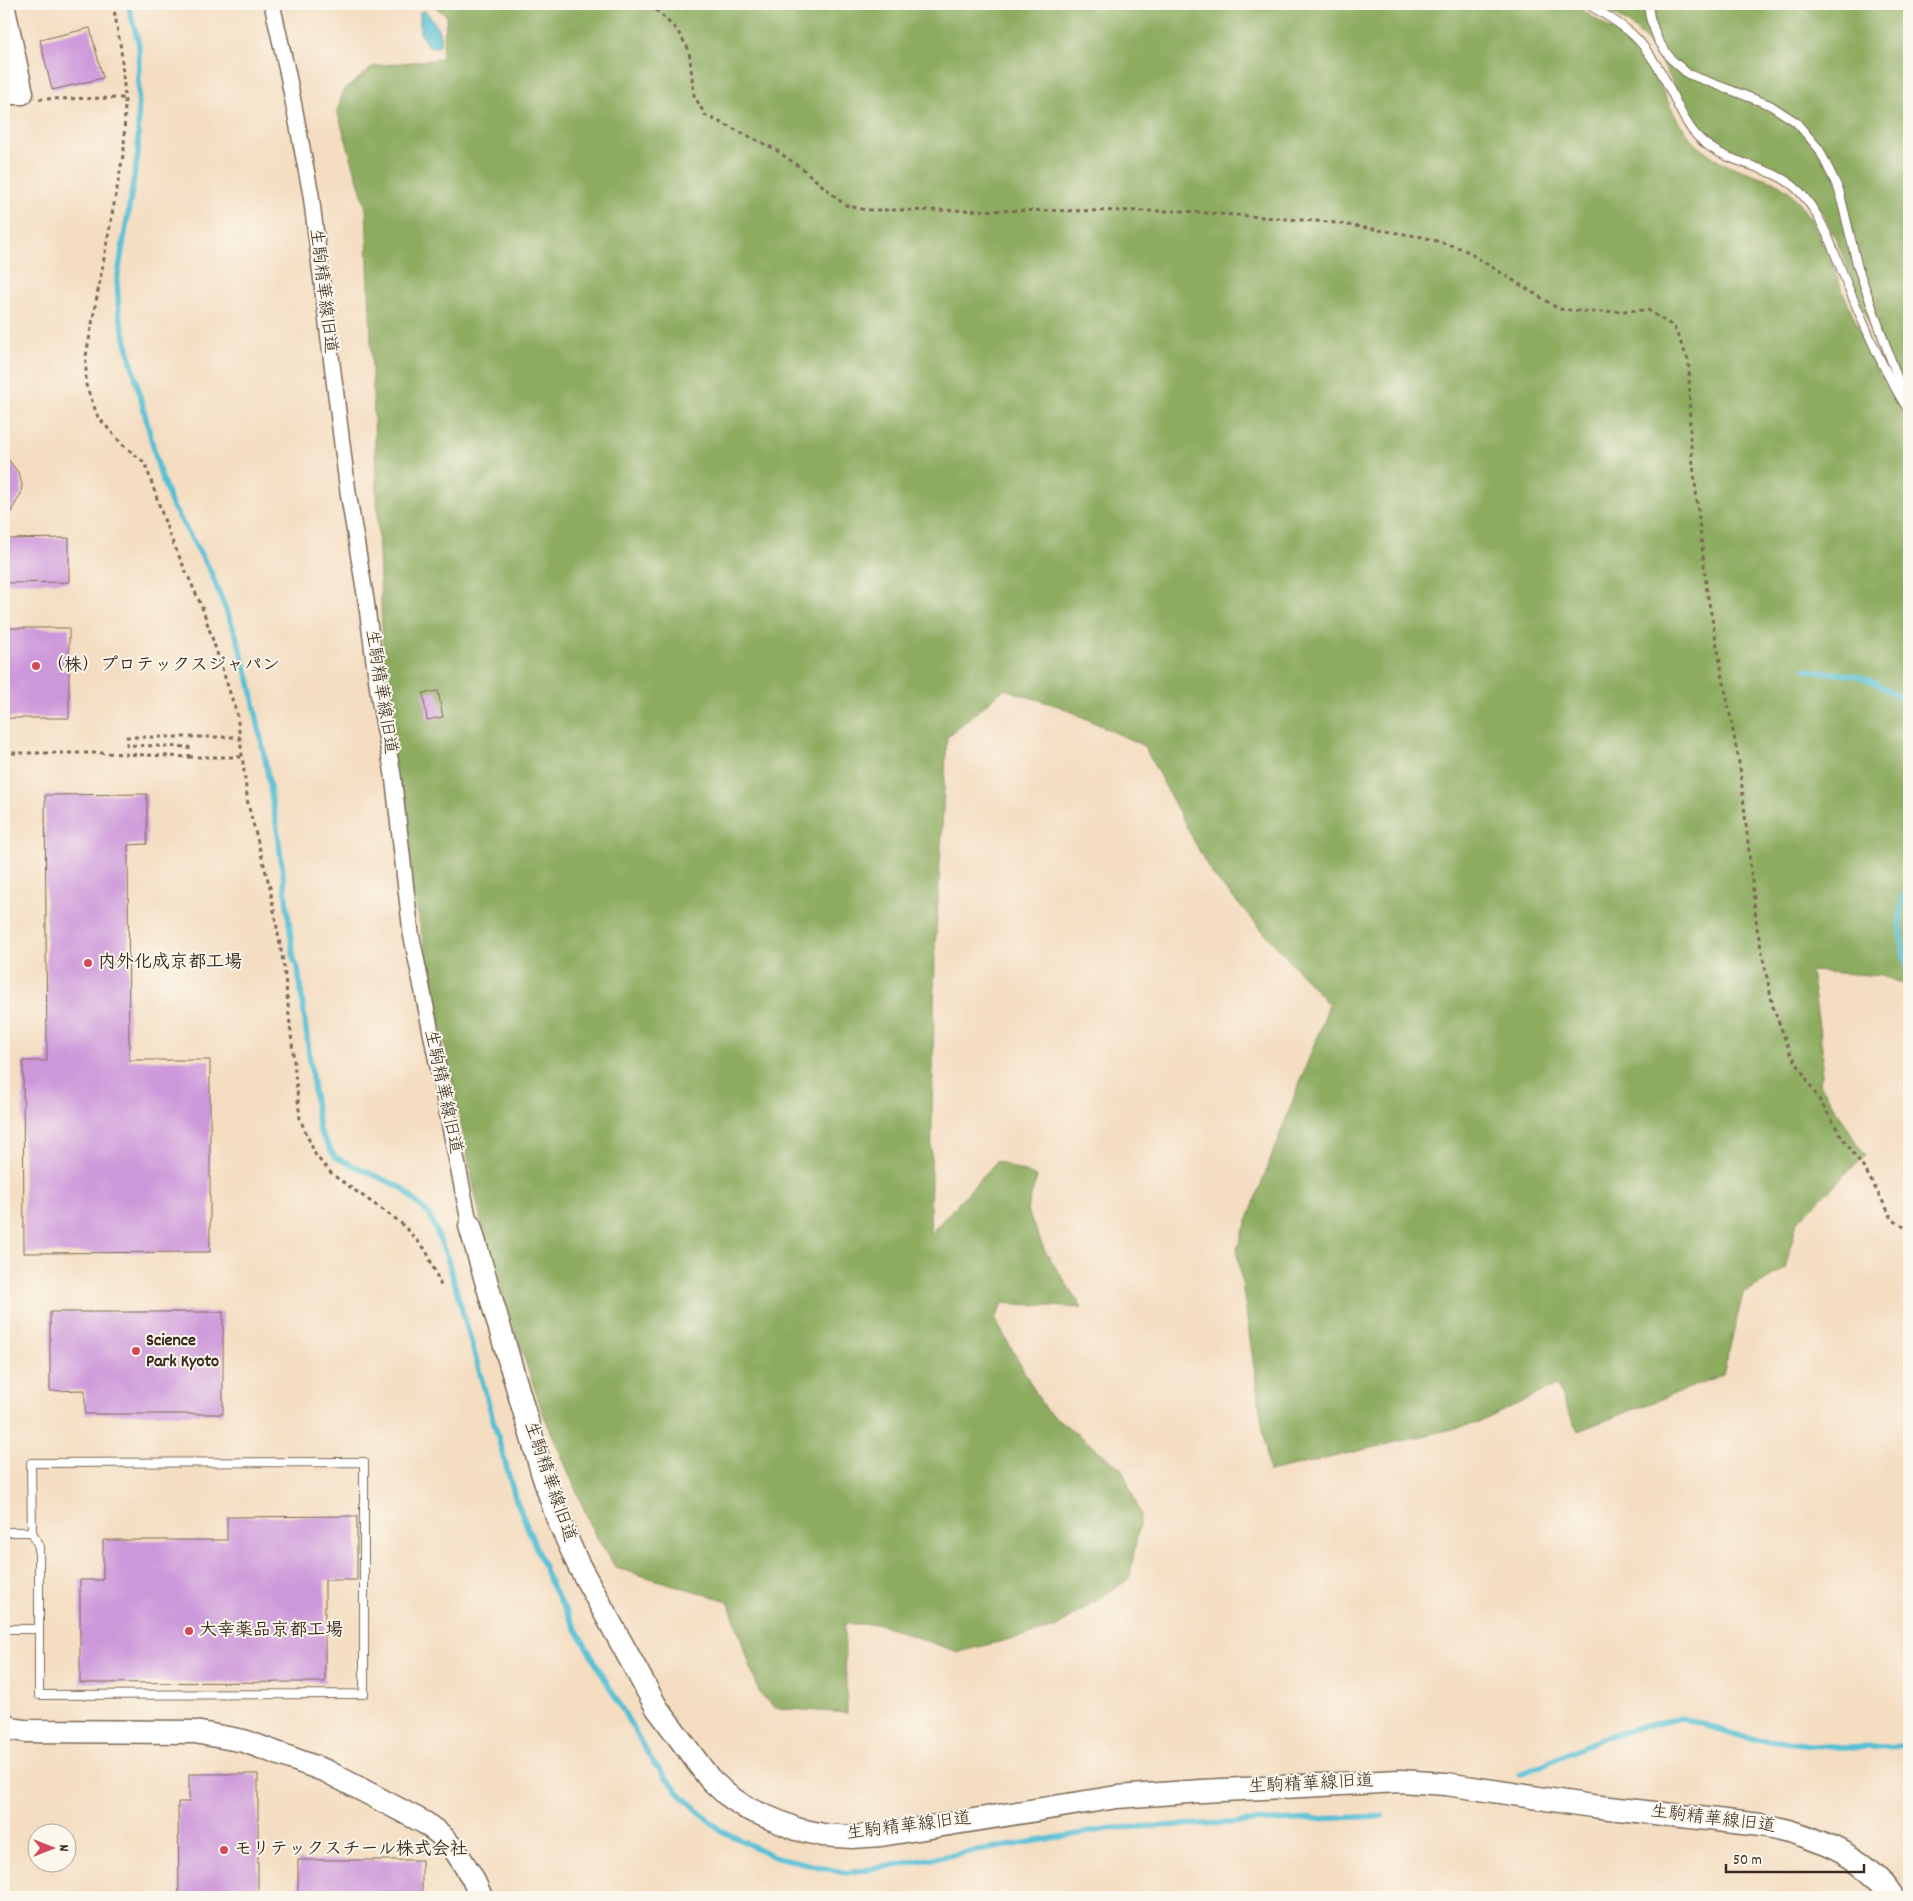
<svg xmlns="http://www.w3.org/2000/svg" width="1913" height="1901" viewBox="0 0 1913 1901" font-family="Dekko,'Klee One',sans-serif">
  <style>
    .forest { fill: #8dac60; stroke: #646b3f }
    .water { fill: #57bfd4; stroke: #497479 }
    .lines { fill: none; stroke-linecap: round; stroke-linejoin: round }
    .stream { stroke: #57bfd4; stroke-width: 5.5 }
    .building { fill: #cd98da }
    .lane-casing { stroke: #7c6957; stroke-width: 10 }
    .street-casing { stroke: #7c6957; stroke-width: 18 }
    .secondary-casing { stroke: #7c6957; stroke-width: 25 }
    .path { stroke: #7c6957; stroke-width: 3; stroke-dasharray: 4 4; stroke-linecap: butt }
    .lane { stroke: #fff; stroke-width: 8 }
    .street { stroke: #fff; stroke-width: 15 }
    .secondary { stroke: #fff; stroke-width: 22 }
    .poi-dot { fill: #d1495b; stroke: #fbf7ec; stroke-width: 2 }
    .labels { text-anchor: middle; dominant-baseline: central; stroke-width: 4; stroke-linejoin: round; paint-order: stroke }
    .street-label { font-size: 18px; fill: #3b2a1e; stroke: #fbf7ec }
    .poi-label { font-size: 18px; font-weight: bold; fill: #3b2a1e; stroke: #fbf7ec; text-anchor: start }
  </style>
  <rect width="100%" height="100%" fill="#fbf7ec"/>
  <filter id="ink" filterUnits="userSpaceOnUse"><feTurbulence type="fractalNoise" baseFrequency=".02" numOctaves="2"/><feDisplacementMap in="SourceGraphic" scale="10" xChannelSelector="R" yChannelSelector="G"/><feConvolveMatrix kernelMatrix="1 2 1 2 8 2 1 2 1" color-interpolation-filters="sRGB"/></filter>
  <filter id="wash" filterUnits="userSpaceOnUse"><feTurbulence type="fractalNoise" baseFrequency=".0096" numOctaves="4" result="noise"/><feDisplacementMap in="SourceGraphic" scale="20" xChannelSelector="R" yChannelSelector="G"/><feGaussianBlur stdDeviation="1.12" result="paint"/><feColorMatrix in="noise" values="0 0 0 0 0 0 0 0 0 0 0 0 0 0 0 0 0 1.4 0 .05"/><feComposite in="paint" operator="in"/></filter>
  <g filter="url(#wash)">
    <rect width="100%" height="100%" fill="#f4ddc1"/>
    <g class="forest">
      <path d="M 432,4 L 1573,4 L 1629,41 L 1653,72 L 1674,114 L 1693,142 L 1720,162 L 1775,182 L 1788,190 L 1796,199 L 1813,223 L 1833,265 L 1842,290 L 1878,372 L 1909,422 L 1909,979 L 1903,984 L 1882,976 L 1811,971 L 1823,1055 L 1820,1084 L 1865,1155 L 1797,1222 L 1785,1269 L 1743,1294 L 1723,1375 L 1578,1431 L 1556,1385 L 1478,1423 L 1269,1472 L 1237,1248 L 1329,1005 L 1211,873 L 1144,746 L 1061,707 L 1004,689 L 947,737 L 935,952 L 930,1234 L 997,1161 L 1037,1177 L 1027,1210 L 1045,1251 L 1082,1308 L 1003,1303 L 995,1319 L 1045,1409 L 1122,1469 L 1141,1515 L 1129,1579 L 1055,1628 L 958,1652 L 880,1624 L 844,1624 L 847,1713 L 776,1708 L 760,1694 L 728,1601 L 616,1568 L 595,1535 L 543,1413 L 486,1246 L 387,764 L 366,208 L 337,110 L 344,90 L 374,66 L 441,59 L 447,16 Z"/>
      <path d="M 1598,4 L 1909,4 L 1909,401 C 1886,365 1869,325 1854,285 C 1841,252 1829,215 1804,189 C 1776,159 1731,163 1702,134 C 1683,114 1677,87 1663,65 C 1656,54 1647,41 1638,32 C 1627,21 1610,13 1598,4 Z"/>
    </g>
    <path class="water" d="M 425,11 C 434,21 444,33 439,47 L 428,47 L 420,33 L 420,12 Z"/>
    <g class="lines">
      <g class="stream">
        <path d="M 128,4 L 139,45 L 138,153 L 117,281 L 119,314 L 160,473 L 172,505 L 210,570 L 236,635 L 250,683 L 265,759 L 278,835 L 294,960 L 298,968 L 319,1130 L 335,1157 L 402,1188 L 430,1216 L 447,1257 L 515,1497 L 553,1589 L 652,1761 L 683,1797 L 720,1830 L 773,1856 L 846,1873 L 1114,1828 L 1382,1816"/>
        <path d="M 1805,669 C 1821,675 1839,671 1856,676 C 1876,681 1892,693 1909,703"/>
        <path d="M 1909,886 C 1893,900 1903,955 1909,973"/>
        <path d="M 1520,1775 L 1604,1737 L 1681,1718 L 1747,1738 L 1841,1748 L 1909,1746"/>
      </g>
    </g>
    <g id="blocks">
      <g class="building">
        <path d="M 90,28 L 103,78 L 52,90 L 40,40 Z"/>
        <path d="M 4,453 L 19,474 L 22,484 L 21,494 L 4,524 Z"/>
        <path d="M 69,538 L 69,582 L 4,583 L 4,539 Z"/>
        <rect x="4" y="628" width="65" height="90"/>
        <path d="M 438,691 L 443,717 L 427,720 L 423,693 Z"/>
        <path d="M 147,794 L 147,844 L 128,845 L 129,1060 L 210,1060 L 210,1252 L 24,1253 L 23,1061 L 47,1061 L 45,795 Z"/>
        <path d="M 50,1312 L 223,1312 L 223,1414 L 85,1414 L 85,1390 L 50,1391 Z"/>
        <path d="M 357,1516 L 357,1580 L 325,1580 L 325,1682 L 80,1683 L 80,1580 L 103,1580 L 103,1540 L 227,1540 L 227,1517 Z"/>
        <path d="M 189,1774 L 258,1774 L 258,1897 L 179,1897 L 178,1802 L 189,1802 Z"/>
        <rect x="298" y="1860" width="124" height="37"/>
      </g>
    </g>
  </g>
  <g filter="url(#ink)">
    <use href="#blocks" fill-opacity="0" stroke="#7c6957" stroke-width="1"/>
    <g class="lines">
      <defs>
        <g id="lane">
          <path d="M 1587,4 C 1601,12 1622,24 1634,36 C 1643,44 1652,58 1659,69 C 1673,91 1680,118 1698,137 C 1727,167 1772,163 1800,192 C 1825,219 1835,256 1849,289 C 1867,331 1884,373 1909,411"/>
          <path d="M 1648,4 L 1650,18 L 1658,40 L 1671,59 L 1688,74 L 1770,105 L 1796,122 L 1819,149 L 1839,190 L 1858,268 L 1905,399"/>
          <path d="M 364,1462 L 364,1694 L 39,1695 L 39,1547 L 32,1532 L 31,1463 Z"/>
          <path d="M 4,1532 L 32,1532"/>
          <path d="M 4,1629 L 39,1629"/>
        </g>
        <path id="street" d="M 272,4 L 288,75 L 311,195 L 348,492 L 366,600 L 379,698 L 393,775 L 411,933 L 470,1226"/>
        <g id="secondary">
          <path d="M 4,9 L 22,93 L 4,93"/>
          <path d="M 470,1226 L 542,1472 L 557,1517 L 578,1564 L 657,1708 L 709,1778 L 726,1794 L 746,1808 L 796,1829 L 823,1835 L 852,1837 L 881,1835 L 1117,1797 L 1202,1791 L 1400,1781 L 1446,1784 L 1592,1806 L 1761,1825 C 1807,1833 1867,1855 1892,1897"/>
          <path d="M 4,1723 L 12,1729 L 25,1731 L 195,1732 L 244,1741 L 326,1771 L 425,1823 L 441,1835 L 457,1853 L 472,1877 L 481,1897"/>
        </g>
      </defs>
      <use href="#lane" class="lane-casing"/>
      <use href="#street" class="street-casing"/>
      <use href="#secondary" class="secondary-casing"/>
      <g class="path">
        <path d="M 113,4 L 121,49 L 125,98 L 124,150 L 86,356 L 86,385 L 98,417 L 122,444 L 145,463 L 169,534 L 202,607 L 237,714 L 248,804 L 270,888 L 284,967 L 300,1119 L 316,1156 L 333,1175 L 400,1222 L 426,1250 L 441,1286"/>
        <path d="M 650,4 L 677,30 L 689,50 L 694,95 L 705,115 L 773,148 L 804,170 L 845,205 L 866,210 L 1181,211 L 1329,222 L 1423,237 L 1463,249 L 1559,309 L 1592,312 L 1648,310 L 1674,327 L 1689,362 L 1690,437 L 1707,592 L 1740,768 L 1757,928 L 1773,1007 L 1790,1052 L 1842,1137 L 1867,1173 L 1893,1220 L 1909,1230"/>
        <path d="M 39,99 L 125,98"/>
        <path d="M 4,753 L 104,753 L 189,757 L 189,747 L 127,745 L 127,737 L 240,737"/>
        <path d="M 189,757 L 242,757"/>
      </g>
      <use href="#lane" class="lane"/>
      <use href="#street" class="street"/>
      <use href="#secondary" class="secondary"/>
    </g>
  </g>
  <g class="poi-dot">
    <circle cx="36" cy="666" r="5"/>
    <circle cx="88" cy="963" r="5"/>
    <circle cx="136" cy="1351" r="5"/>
    <circle cx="189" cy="1631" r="5"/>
    <circle cx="224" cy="1850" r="5"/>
  </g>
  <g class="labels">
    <g class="street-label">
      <text transform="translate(322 291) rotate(83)">生駒精華線旧道</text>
      <text transform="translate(380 692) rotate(81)">生駒精華線旧道</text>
      <text transform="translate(442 1092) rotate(78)">生駒精華線旧道</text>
      <text transform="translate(549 1482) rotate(71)">生駒精華線旧道</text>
      <text transform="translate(1311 1785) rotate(-3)">生駒精華線旧道</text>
      <text transform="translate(1713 1820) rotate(7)">生駒精華線旧道</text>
      <text transform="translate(909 1827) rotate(-7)">生駒精華線旧道</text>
    </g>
    <g class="poi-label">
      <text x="46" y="666">（株）プロテックスジャパン</text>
      <text x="98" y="963">内外化成京都工場</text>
      <text x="146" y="1341">Science<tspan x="146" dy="21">Park Kyoto</tspan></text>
      <text x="199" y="1631">大幸薬品京都工場</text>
      <text x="234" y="1850">モリテックスチール株式会社</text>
    </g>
  </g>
  <rect width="1913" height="1901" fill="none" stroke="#fbf7ec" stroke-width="20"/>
  <g transform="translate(52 1848) rotate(90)"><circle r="24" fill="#fbf7ec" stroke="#aea59a"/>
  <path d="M0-4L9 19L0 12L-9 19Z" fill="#d1495b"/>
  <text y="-8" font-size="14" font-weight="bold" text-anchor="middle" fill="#3b2a1e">N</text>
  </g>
  <path d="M1726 1864v8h138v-8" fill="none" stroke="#3b2a1e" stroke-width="2.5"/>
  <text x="1733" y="1864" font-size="15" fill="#3b2a1e" stroke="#fbf7ec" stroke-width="4" paint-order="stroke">50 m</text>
</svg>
